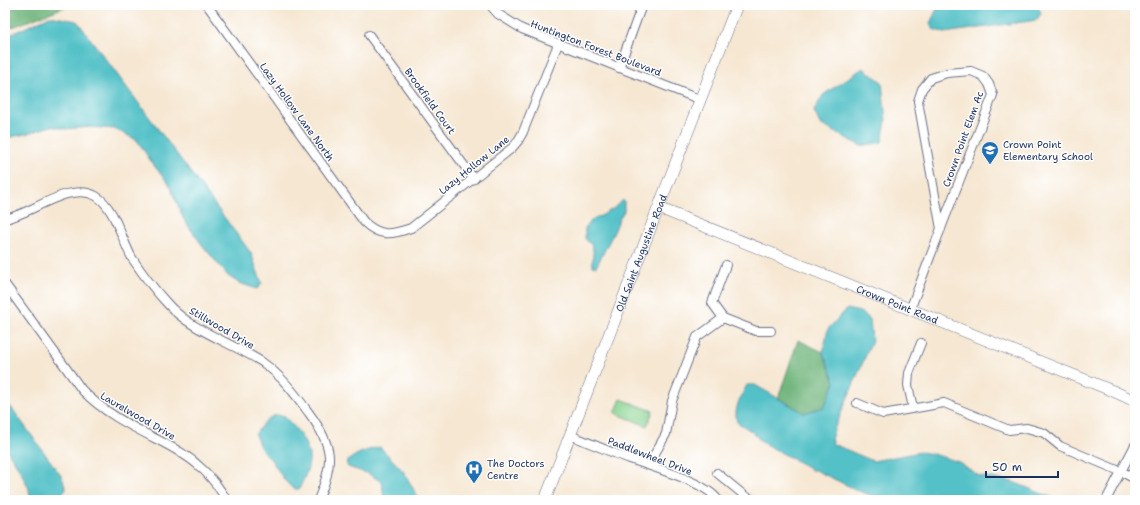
<svg xmlns="http://www.w3.org/2000/svg" width="1140" height="505" viewBox="0 0 1140 505" font-family="'Shantell Sans',sans-serif">
  <style>
    .green { fill: #88d28f; stroke: #528076 }
    .forest { fill: #6eb47a; stroke: #44726c }
    .water { fill: #52c1c7; stroke: #367892 }
    .lines { fill: none; stroke-linecap: round; stroke-linejoin: round }
    .street-casing { stroke: #686f87; stroke-width: 10 }
    .secondary-casing { stroke: #686f87; stroke-width: 12 }
    .street { stroke: #fff; stroke-width: 8 }
    .secondary { stroke: #fff; stroke-width: 11 }
    .labels { text-anchor: middle; dominant-baseline: central; stroke-width: 3; stroke-linejoin: round; paint-order: stroke }
    .street-label { font-size: 10px; fill: #1b2f5e; stroke: #fff }
    .poi-label { font-size: 10px; fill: #1b2f5e; stroke: #fff; text-anchor: start }
  </style>
  <rect width="100%" height="100%" fill="#fff"/>
  <filter id="ink" filterUnits="userSpaceOnUse"><feTurbulence type="fractalNoise" baseFrequency=".025" numOctaves="2"/><feDisplacementMap in="SourceGraphic" scale="8" xChannelSelector="R" yChannelSelector="G"/><feConvolveMatrix kernelMatrix="1 2 1 2 8 2 1 2 1" color-interpolation-filters="sRGB"/></filter>
  <filter id="wash" filterUnits="userSpaceOnUse"><feTurbulence type="fractalNoise" baseFrequency=".012" numOctaves="4" result="noise"/><feDisplacementMap in="SourceGraphic" scale="16" xChannelSelector="R" yChannelSelector="G"/><feGaussianBlur stdDeviation="0.9" result="paint"/><feColorMatrix in="noise" values="0 0 0 0 0 0 0 0 0 0 0 0 0 0 0 0 0 1.4 0 .05"/><feComposite in="paint" operator="in"/></filter>
  <g filter="url(#wash)">
    <rect width="100%" height="100%" fill="#f6e7d2"/>
    <path class="green" d="M 621,399 L 653,411 L 647,426 L 615,413 Z"/>
    <g class="forest">
      <path d="M 5,5 L 70,5 L 5,30 Z"/>
      <path d="M 798,340 L 823,352 L 835,382 L 824,407 L 804,413 L 778,398 Z"/>
    </g>
    <g class="water">
      <path d="M 940,5 L 1037,5 L 1041,13 L 1037,20 L 944,33 L 933,29 L 930,23 L 938,7 Z"/>
      <path d="M 50,16 L 77,21 L 251,253 L 262,284 L 257,289 L 239,283 L 228,276 L 203,246 L 184,220 L 169,184 L 152,163 L 137,140 L 115,129 L 90,127 L 66,129 L 51,126 L 26,134 L 5,138 L 5,35 L 7,36 Z"/>
      <path d="M 863,68 L 882,82 L 886,121 L 882,142 L 861,146 L 820,124 L 814,111 L 823,95 Z"/>
      <path d="M 621,201 L 624,201 L 624,211 L 619,219 L 615,230 L 596,267 L 593,266 C 591,259 595,253 592,246 C 590,242 587,242 585,238 L 585,228 L 588,224 L 594,218 L 601,216 L 614,208 Z"/>
      <path d="M 847,309 L 860,312 L 870,319 L 872,341 L 833,432 L 831,440 L 833,444 L 873,461 L 921,452 L 933,454 L 959,462 L 979,476 L 1013,482 L 1058,500 L 885,500 L 861,492 L 815,470 L 811,470 L 810,468 L 763,443 L 751,431 L 737,422 C 733,409 741,396 747,385 L 755,385 L 804,413 L 824,407 L 835,382 L 823,352 L 828,329 Z"/>
      <path d="M 5,399 L 62,477 L 66,490 L 54,500 L 30,500 L 29,489 L 21,472 L 5,447 Z"/>
      <path d="M 277,415 L 285,417 C 289,422 293,425 296,429 C 314,453 312,463 299,489 L 293,489 L 285,481 L 272,461 L 261,449 L 255,435 C 261,426 266,417 277,415 Z"/>
      <path d="M 380,447 L 404,472 L 419,500 L 384,500 L 382,482 L 369,474 L 348,467 L 346,463 C 355,453 367,450 380,447 Z"/>
    </g>
  </g>
  <g filter="url(#ink)">
    <g class="lines">
      <defs>
        <g id="street">
          <path d="M 207,5 L 364,222 C 380,237 391,235 411,228 L 512,148 L 518,141 L 523,132 L 558,44"/>
          <path d="M 490,5 L 498,14 L 522,29 L 701,100"/>
          <path d="M 369,35 L 474,179"/>
          <path d="M 619,68 L 642,5"/>
          <path d="M 5,219 C 32,214 69,181 96,196 C 114,206 122,240 132,258 C 142,273 153,288 165,301 C 190,331 231,342 262,362 C 282,376 295,394 309,413 C 334,447 334,462 318,500"/>
          <path d="M 5,284 L 82,390 C 105,414 135,428 164,443 C 177,450 190,457 200,467 C 211,476 219,488 227,500"/>
          <path d="M 910,310 C 937,238 965,166 993,95 L 989,84 L 983,76 L 971,71 L 947,73 L 931,78 L 922,89 L 918,101 L 941,229"/>
          <path d="M 723,318 L 712,303 L 726,265"/>
          <path d="M 723,318 L 756,331 L 771,331"/>
          <path d="M 857,403 L 883,414 L 944,403 L 1009,430 L 1027,428 L 1044,433 L 1060,446 L 1122,472 L 1135,479"/>
          <path d="M 913,408 L 908,385 L 909,373 L 921,343"/>
          <path d="M 570,435 C 590,443 610,452 630,459 C 652,467 706,482 718,500"/>
          <path d="M 649,464 L 666,434 L 672,401 L 697,337 L 723,318"/>
          <path d="M 717,473 L 745,496 L 754,500"/>
          <path d="M 1106,500 L 1135,445"/>
        </g>
        <g id="secondary">
          <path id="s1" d="M 659,208 L 1113,391 L 1135,401"/>
          <path id="s2" d="M 545,500 L 737,5"/>
        </g>
      </defs>
      <use href="#street" class="street-casing"/>
      <use href="#secondary" class="secondary-casing"/>
      <use href="#street" class="street"/>
      <use href="#secondary" class="secondary"/>
    </g>
  </g>
  <defs>
    <symbol id="school-pin" viewBox="-11 -11 22 30"><path d="M0 17L-7.5 6A9.5 9.5 0 1 1 7.5 6Z" fill="#1f6fb2" stroke="#fff"/><path d="M0-5L7-2L0 1L-7-2ZM-4 1L0 2.5L4 1V4Q0 6-4 4Z" fill="#fff"/></symbol>
    <symbol id="hospital-pin" viewBox="-11 -11 22 30"><path d="M0 17L-7.5 6A9.5 9.5 0 1 1 7.5 6Z" fill="#1f6fb2" stroke="#fff"/><path d="M-5-5h3v3.5h4V-5h3V5h-3V1.5h-4V5h-3Z" fill="#fff"/></symbol>
  </defs>
  <g fill-rule="evenodd">
    <use href="#school-pin" x="980" y="140" width="20" height="27"/>
    <use href="#hospital-pin" x="464" y="459" width="20" height="27"/>
  </g>
  <g class="labels">
    <g class="street-label">
      <text transform="translate(596 48) rotate(21)">Huntington Forest Boulevard</text>
      <text transform="translate(430 101) rotate(54)">Brookfield Court</text>
      <text transform="translate(297 112) rotate(54)">Lazy Hollow Lane North</text>
      <text transform="translate(963 139) rotate(-70)">Crown Point Elem Ac</text>
      <text transform="translate(474 165) rotate(-39)">Lazy Hollow Lane</text>
      <text stroke="none"><textPath href="#s2" startOffset="265">Old Saint Augustine Road</textPath></text>
      <text stroke="none"><textPath href="#s1" startOffset="257">Crown Point Road</textPath></text>
      <text transform="translate(222 328) rotate(30)">Stillwood Drive</text>
      <text transform="translate(138 416) rotate(30)">Laurelwood Drive</text>
      <text transform="translate(650 456) rotate(21)">Paddlewheel Drive</text>
    </g>
    <g class="poi-label">
      <text x="1003" y="144">Crown Point<tspan x="1003" dy="12">Elementary School</tspan></text>
      <text x="487" y="463">The Doctors<tspan x="487" dy="12">Centre</tspan></text>
    </g>
  </g>
  <rect width="1140" height="505" fill="none" stroke="#fff" stroke-width="20"/>
  <path d="M986 471v6h72v-6" fill="none" stroke="#1b2f5e" stroke-width="2"/>
  <text x="992" y="471" font-size="12" fill="#1b2f5e" stroke="#ffffff" stroke-width="3" paint-order="stroke">50 m</text>
</svg>
